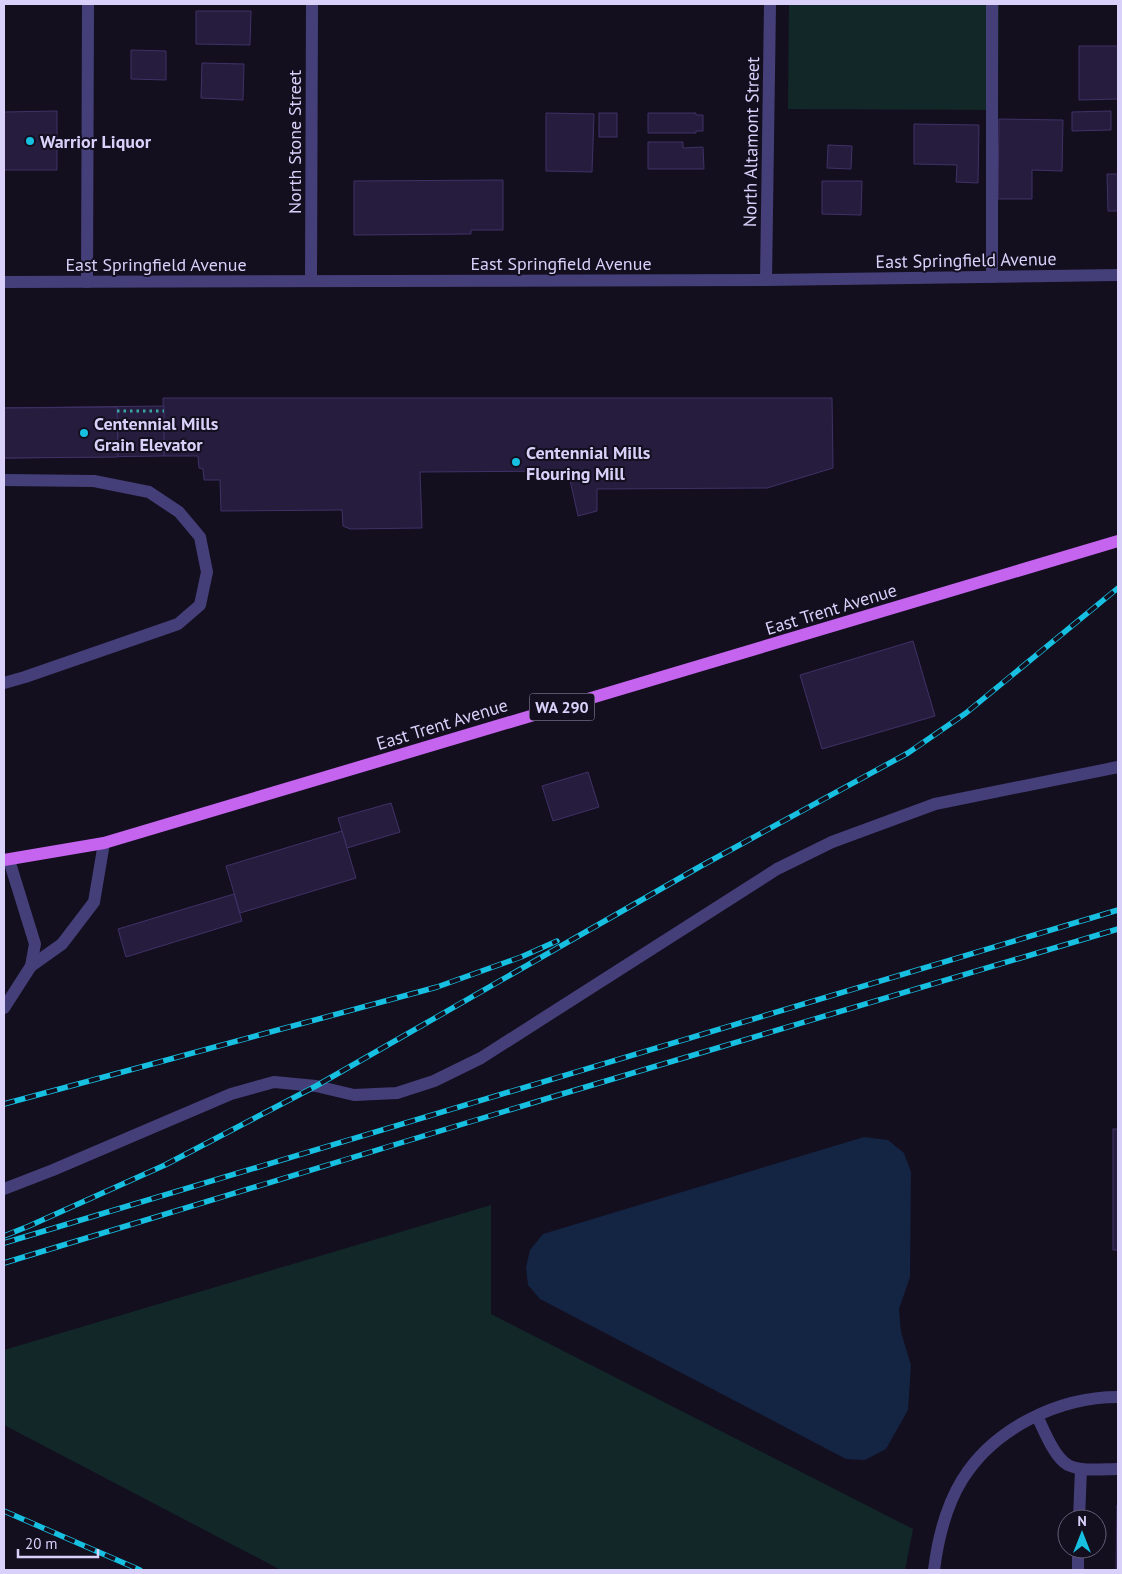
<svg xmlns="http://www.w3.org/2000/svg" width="1122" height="1574" viewBox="0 0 1122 1574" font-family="'PT Sans',sans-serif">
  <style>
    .green { fill: #122728 }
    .water { fill: #142443 }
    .building { fill: #261d3e; stroke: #3f3167 }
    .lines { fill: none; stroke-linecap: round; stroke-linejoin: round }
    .path { stroke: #3aa5a5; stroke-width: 3; stroke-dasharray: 2.5 4; stroke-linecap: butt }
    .minor { stroke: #453f79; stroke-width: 12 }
    .major { stroke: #c464ef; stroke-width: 12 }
    .rail-casing { stroke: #17bfe0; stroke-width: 5.5 }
    .rail { stroke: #130f1f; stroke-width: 4; stroke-dasharray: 11; stroke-linecap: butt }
    .poi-dot { fill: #17bfe0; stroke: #130f1f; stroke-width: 2 }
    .labels { text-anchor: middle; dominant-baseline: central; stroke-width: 4; stroke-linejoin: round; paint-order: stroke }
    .shield { fill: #130f1f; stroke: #9e97b8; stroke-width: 1 }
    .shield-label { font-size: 16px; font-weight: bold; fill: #d9d1fa }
    .poi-label { font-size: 18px; font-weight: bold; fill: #d9d1fa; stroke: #130f1f; text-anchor: start }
    .street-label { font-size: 18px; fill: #d9d1fa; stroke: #130f1f }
  </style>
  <rect width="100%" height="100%" fill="#130f1f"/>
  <g class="green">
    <path d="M 789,4 L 999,4 L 998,110 L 788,109 Z"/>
    <path d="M 491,1205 L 491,1314 L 913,1529 L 905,1570 L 281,1570 L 4,1425 L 4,1350 Z"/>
  </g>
  <path class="water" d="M 864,1137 L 888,1140 L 904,1153 L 911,1172 L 910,1277 L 899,1309 L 901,1332 L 911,1365 L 908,1410 L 886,1449 L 865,1460 L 846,1459 L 540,1299 L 528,1285 L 526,1267 L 530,1250 L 543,1234 Z"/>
  <g class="building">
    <path d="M 196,11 L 251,11 L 250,45 L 196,44 Z"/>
    <path d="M 1079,46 L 1118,46 L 1118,99 L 1079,100 Z"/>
    <path d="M 131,50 L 166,51 L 166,80 L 131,79 Z"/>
    <path d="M 202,63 L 244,64 L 243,100 L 201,98 Z"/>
    <path d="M 57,111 L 57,170 L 4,170 L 4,112 Z"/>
    <path d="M 1111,111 L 1111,130 L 1072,131 L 1072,112 Z"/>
    <path d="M 546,113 L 594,114 L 592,172 L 546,171 Z"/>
    <rect x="599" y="113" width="18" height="24"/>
    <path d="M 648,113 L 696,113 L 696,115 L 703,115 L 703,131 L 696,131 L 696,133 L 648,133 Z"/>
    <path d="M 999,119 L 1063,120 L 1062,171 L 1032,170 L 1032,199 L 998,199 Z"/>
    <path d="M 914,124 L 979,125 L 978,183 L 956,182 L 957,165 L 914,164 Z"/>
    <path d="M 648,142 L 683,142 L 683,148 L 703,147 L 704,169 L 648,169 Z"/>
    <path d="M 828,145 L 852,146 L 851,169 L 827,168 Z"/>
    <path d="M 1107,174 L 1118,174 L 1118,211 L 1108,211 Z"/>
    <path d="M 503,180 L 503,230 L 471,230 L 471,234 L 354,235 L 354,181 Z"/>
    <path d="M 822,181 L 862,181 L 861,215 L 822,214 Z"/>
    <path d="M 163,398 L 832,398 L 833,468 L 767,488 L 597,489 L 597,511 L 578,516 L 568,471 L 420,472 L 422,528 L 350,529 L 343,526 L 342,510 L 221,511 L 220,480 L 204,480 L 203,469 L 199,468 L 198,456 L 164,456 Z"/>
    <path d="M 164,406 L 164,456 L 4,458 L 4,408 Z"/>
    <path d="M 117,407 L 118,457 L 4,458 L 4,408 Z"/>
    <path d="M 913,641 L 935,716 L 822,749 L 800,675 Z"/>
    <path d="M 588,772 L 599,807 L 553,821 L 542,786 Z"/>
    <path d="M 391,803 L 400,832 L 347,848 L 338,818 Z"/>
    <path d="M 342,831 L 356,878 L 240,913 L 226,866 Z"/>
    <path d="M 234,894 L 242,921 L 126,957 L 118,929 Z"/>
    <rect x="1113" y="1129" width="5" height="121"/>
    <path d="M 1117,1505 L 1118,1505 L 1118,1570 L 1116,1570 Z"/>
  </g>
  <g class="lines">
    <path class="path" d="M 117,411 L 164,411"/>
    <g class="minor">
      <path d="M 992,277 L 992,4"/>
      <path d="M 766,280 L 770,4"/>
      <path d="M 311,281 L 312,4"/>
      <path d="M 4,282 L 766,280 L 1118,275"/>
      <path d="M 87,282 L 88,4"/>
      <path d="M 4,480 L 94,481 L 149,492 L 179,512 L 200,537 L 207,572 L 200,605 L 178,624 L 25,677 L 4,683"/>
      <path d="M 31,966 L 62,944 L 94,902 L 104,843"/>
      <path d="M 4,1008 L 31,966 L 35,944 L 9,860"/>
      <path d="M 4,1189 L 53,1170 L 231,1094 L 274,1082 L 316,1086 L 354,1095 L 397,1093 L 434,1081 L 481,1058 L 777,869 L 832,842 L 935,804 L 1118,767"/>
      <path d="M 1037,1416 C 1044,1430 1054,1457 1068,1465 C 1082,1472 1103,1469 1118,1469"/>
      <path d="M 1079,1519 L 1081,1469"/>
      <path d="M 934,1570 C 938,1538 945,1508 962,1480 C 994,1428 1059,1397 1118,1397"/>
      <path d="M 1078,1570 L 1078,1549"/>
    </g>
    <path class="major" d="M 4,860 L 104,843 L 1118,541"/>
    <defs>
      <g id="rail">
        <path d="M 4,1104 L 437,987 L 521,957 L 557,941"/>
        <path d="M 4,1236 L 29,1226 L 165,1165 L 316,1086 L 701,866 L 908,753 L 966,713 L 1118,588"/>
        <path d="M 4,1243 L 1118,910"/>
        <path d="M 4,1263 L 562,1094 L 1118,929"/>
        <path d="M 4,1511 L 140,1570"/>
      </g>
    </defs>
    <use href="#rail" class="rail-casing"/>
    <use href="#rail" class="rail"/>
  </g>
  <g class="poi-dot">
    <circle cx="30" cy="141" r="5"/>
    <circle cx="84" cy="433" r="5"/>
    <circle cx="516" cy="462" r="5"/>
  </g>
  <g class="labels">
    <rect class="shield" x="529.5" y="693.5" width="65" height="27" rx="4"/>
    <g class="shield-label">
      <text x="562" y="707">WA 290</text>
    </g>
    <g class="poi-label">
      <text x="40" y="141">Warrior Liquor</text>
      <text x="94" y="423">Centennial Mills<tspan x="94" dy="21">Grain Elevator</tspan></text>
      <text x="526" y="452">Centennial Mills<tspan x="526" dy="21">Flouring Mill</tspan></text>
    </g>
    <g class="street-label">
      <text transform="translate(294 142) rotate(-90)">North Stone Street</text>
      <text transform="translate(751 142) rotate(-89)">North Altamont Street</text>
      <text transform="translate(966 260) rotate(-1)">East Springfield Avenue</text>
      <text x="561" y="263">East Springfield Avenue</text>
      <text x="156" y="264">East Springfield Avenue</text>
      <text transform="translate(831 609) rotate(-17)">East Trent Avenue</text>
      <text transform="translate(442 724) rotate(-17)">East Trent Avenue</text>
    </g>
  </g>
  <rect width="1122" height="1574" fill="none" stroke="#d9d1fa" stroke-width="10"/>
  <g transform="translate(1082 1534)"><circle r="24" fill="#130f1f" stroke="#625d77"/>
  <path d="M0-4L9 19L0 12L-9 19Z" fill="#17bfe0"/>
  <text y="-8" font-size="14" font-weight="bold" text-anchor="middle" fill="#d9d1fa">N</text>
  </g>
  <path d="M18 1549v8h80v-8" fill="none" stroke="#d9d1fa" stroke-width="2.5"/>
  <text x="25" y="1549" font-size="15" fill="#d9d1fa" stroke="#130f1f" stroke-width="4" paint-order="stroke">20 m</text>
</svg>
